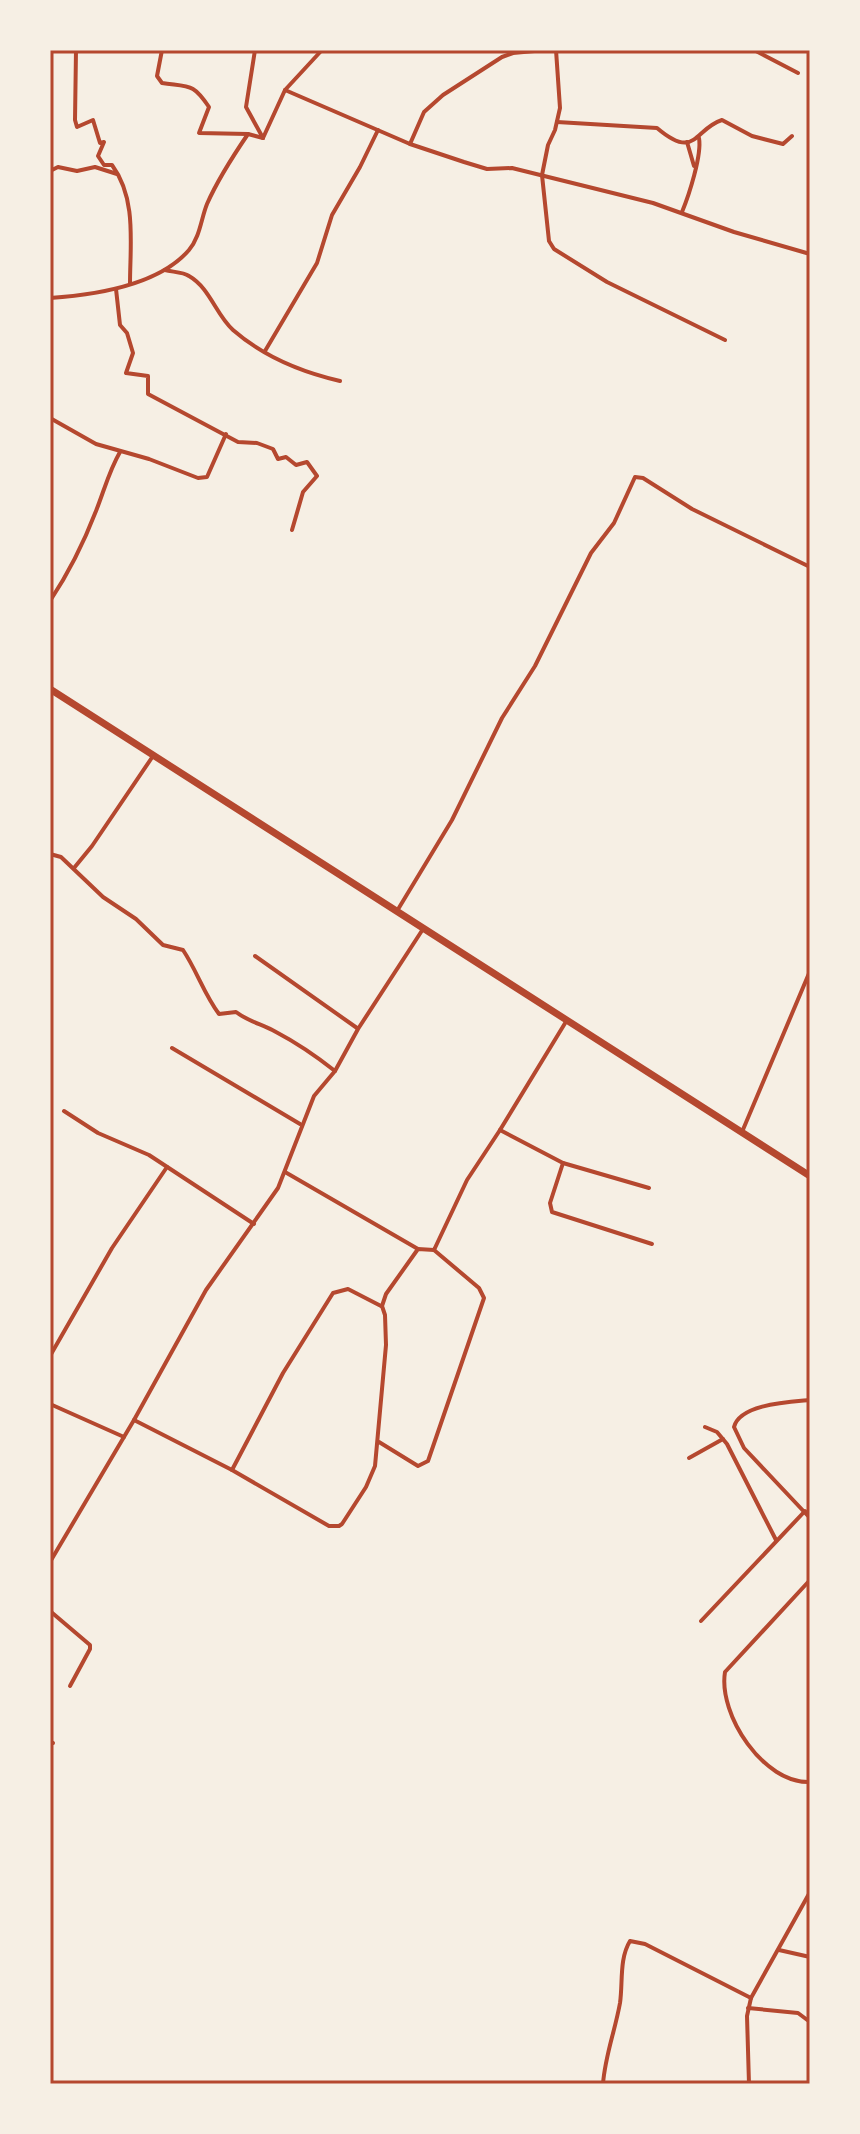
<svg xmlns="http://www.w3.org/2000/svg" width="860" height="2134" viewBox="0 0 860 2134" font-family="Lora,serif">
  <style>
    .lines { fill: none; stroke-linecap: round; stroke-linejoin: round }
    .minor { stroke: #b5482f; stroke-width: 4 }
    .primary { stroke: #b5482f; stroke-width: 7 }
    .neatline { fill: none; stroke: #b5482f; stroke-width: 3 }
  </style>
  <rect width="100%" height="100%" fill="#f6efe4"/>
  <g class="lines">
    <g class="minor">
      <path d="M 76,50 L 75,120 L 77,127 L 93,120 L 100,143 L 104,142 L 98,156 L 104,165 L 112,165 C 137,199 130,244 130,284"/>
      <path d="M 162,50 L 157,76 L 162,83 C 190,87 193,83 209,107 L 199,133 L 248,134"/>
      <path d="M 255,50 L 246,107 L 263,138"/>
      <path d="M 556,50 L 560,108 L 555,130 L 548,145 L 542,175 L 549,241 L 554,249 L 607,282 L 725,340"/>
      <path d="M 754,50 L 798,73"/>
      <path d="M 285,90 L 410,144 L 464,162 L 487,169 L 512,168 L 653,203 L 734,232 L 810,254"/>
      <path d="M 557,122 L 657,128 C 696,161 694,129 722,120 L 752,136 L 783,144 L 792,136"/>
      <path d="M 263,138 L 285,90 L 322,50"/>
      <path d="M 687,142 L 694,166"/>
      <path d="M 410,144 L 424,112 L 443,95 L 502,57 L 513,53 L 545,50"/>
      <path d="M 50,171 L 58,167 L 77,171 L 95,167 L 117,174"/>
      <path d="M 682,212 C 689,195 702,155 699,138"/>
      <path d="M 165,270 C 172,272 183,272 189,276 C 210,288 216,315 233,330 C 264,357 301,372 340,381"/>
      <path d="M 116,289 L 120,325 L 127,333 L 133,353 L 126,373 L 148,376 L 148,394 L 238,442 L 257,443 L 273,449 L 278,459 L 286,457 L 296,465 L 307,462 L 317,476 L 303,492 L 292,530"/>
      <path d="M 50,298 C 94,295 158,286 189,250 C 200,237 201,219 207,204 C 218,179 233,156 248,134 L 263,138"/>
      <path d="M 265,351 L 317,263 L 332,215 L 360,167 L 378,130"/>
      <path d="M 50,418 L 96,444 L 149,459 L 198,478 L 207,477 L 226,434"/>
      <path d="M 50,601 C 68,574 84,542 96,511 C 104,491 109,471 120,452"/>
      <path d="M 50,854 L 61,857 L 103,897 L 136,919 L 163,945 L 183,950 C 197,971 204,994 219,1014 L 236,1012 C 249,1022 262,1024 276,1032 C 297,1043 316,1056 335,1071"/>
      <path d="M 74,868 L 92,846 L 153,756"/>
      <path d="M 397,911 L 452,820 L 502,718 L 535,666 L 591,553 L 614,523 L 635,477 L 643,478 L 692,509 L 810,567"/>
      <path d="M 255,956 L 357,1028"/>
      <path d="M 172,1048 L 300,1124"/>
      <path d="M 64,1111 L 98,1133 L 149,1155 L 254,1224"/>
      <path d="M 500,1130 L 563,1163 L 649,1188"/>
      <path d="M 742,1132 L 810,971"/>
      <path d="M 563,1163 L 550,1203 L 552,1212 L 652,1244"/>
      <path d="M 285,1172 L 418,1249"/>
      <path d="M 50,1356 L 112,1248 L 167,1167"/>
      <path d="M 810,1400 C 789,1402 740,1404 734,1427 L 744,1448 L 810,1518"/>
      <path d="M 50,1404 L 124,1437"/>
      <path d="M 134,1420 L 232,1470 L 329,1526 L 339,1526 L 342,1524 L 366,1487 L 375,1466 L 386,1345 L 385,1315 L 382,1306 L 386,1294 L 418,1249 L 434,1250 L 467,1180 L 500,1130 L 567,1020"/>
      <path d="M 705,1427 L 717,1432 L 727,1444 L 776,1540"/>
      <path d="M 379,1442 L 418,1466 L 428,1461 L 484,1298 L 479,1288 L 434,1250"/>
      <path d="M 689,1458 L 723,1439"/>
      <path d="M 232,1470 L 283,1373 L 333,1293 L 348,1289 L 381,1306"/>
      <path d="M 50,1562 L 134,1420 L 206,1290 L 278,1188 L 314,1096 L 335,1071 L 358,1029 L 423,929"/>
      <path d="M 810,1580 L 725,1672 C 718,1715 764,1784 810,1782"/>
      <path d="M 50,1611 L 90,1645 L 90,1649 L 70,1686"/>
      <path d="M 701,1621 L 805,1511"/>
      <path d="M 50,1742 L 53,1743"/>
      <path d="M 779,1950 L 810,1957"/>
      <path d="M 748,2008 L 798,2013 L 810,2022"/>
      <path d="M 603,2084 C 605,2056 615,2031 620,2003 C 623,1983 619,1959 630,1941 L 645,1944 L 751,1998"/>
      <path d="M 749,2084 L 747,2016 L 751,1998 L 810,1892"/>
    </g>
    <path class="primary" d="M 50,689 L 810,1176"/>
  </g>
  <rect width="860" height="2134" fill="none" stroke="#f6efe4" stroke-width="104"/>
  <rect x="52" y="52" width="756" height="2030" class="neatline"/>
</svg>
